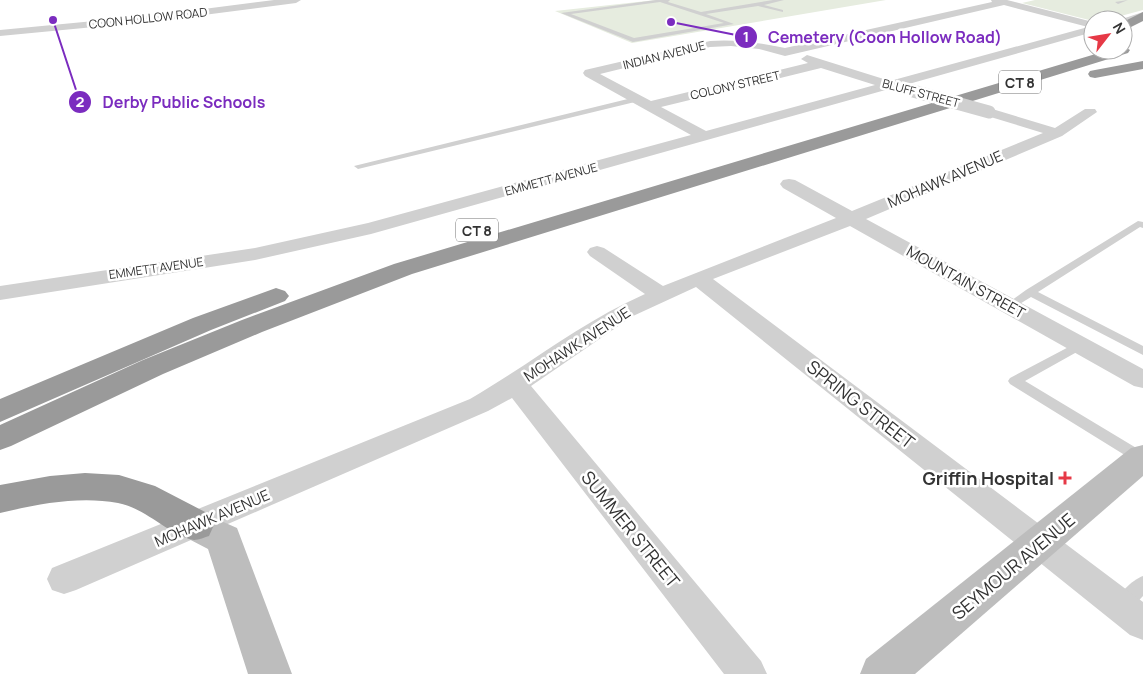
<svg xmlns="http://www.w3.org/2000/svg" width="1143" height="674" viewBox="0 0 1143 674" font-family="Manrope,sans-serif">
  <style>
    .green { fill: #e6ecdf }
    .lines { fill: none; stroke-linecap: round; stroke-linejoin: round }
    .lane { fill: #d0d0d0; fill-rule: evenodd }
    .street { fill: #d0d0d0; fill-rule: evenodd }
    .secondary { fill: #bdbdbd; fill-rule: evenodd }
    .highway { fill: #9a9a9a; fill-rule: evenodd }
    .street-bridge { stroke: #d0d0d0; stroke-width: 13 }
    .poi-dot { fill: #e63946; stroke: #fff; stroke-width: 2 }
    .labels { text-anchor: middle; dominant-baseline: central; stroke-width: 5; stroke-linejoin: round; paint-order: stroke }
    .far-street-label { font-size: 12px; fill: #333; stroke: #fff }
    .shield { fill: #fff; stroke: #707070; stroke-width: 1 }
    .shield-label { font-size: 14px; font-weight: bold; fill: #333 }
    .street-label { font-size: 15px; fill: #333; stroke: #fff }
    .near-street-label { font-size: 18px; fill: #333; stroke: #fff }
    .near-poi-label { font-size: 18px; font-weight: bold; fill: #333; stroke: #fff; text-anchor: end }
    .leader { fill: none; stroke: #7b2cbf; stroke-width: 2 }
    .callout-dot { fill: #7b2cbf; stroke: #fff; stroke-width: 2 }
    .mark-label { font-size: 15px; text-anchor: middle; font-weight: bold; fill: #fff }
    .callout-label { font-size: 16px; text-anchor: middle; font-weight: bold; fill: #7b2cbf; stroke: #fff; stroke-width: 5; stroke-linejoin: round; paint-order: stroke }
  </style>
  <rect width="100%" height="100%" fill="#fff"/>
  <g class="green">
    <path d="M 656,0 L 886,0 L 632,43 L 555,11 Z"/>
    <path d="M 1035,0 L 1143,0 L 1143,10 L 1106,20 L 1093,21 L 1022,3 Z"/>
  </g>
  <g class="lines">
    <g class="lane">
      <path d="M 656,0 L 670,0 L 668,2 L 701,12 L 773,0 L 784,0 L 764,5 L 783,10 L 783,12 L 758,6 L 706,14 L 734,24 L 633,42 L 561,13 ZM 660,2 L 724,23 L 634,38 L 571,14 Z"/>
      <path d="M 1128,0 L 1118,4 L 1115,2 Z"/>
      <path d="M 636,97 L 640,99 L 639,101 L 358,169 L 354,166 Z"/>
      <path d="M 1138,221 L 1143,222 L 1143,228 L 1140,227 L 1038,292 L 1143,346 L 1143,355 L 1031,297 L 1010,310 L 1004,306 L 1026,290 Z"/>
      <path d="M 1080,341 L 1086,345 L 1084,348 L 1025,381 L 1143,452 L 1143,463 L 1136,462 L 1010,384 L 1008,381 L 1010,378 Z"/>
      <path d="M 1143,576 L 1143,596 L 1129,611 L 1122,613 L 1115,611 L 1113,605 C 1118,594 1132,580 1143,576 Z"/>
    </g>
    <g class="street">
      <path d="M 274,0 L 301,0 L 296,3 L 157,21 L 0,36 L 0,30 L 157,15 Z"/>
      <path d="M 991,0 L 1007,0 L 1093,22 L 1093,32 L 898,87 L 897,89 L 889,89 L 371,234 L 255,260 L 0,300 L 0,286 L 255,248 L 368,223 L 691,135 L 585,76 L 583,73 L 585,70 L 710,41 C 736,39 760,43 785,48 L 992,2 ZM 1004,5 L 1088,27 L 890,81 L 807,55 L 801,59 L 808,63 L 651,101 L 600,74 L 710,47 L 731,46 L 759,49 L 785,56 ZM 821,68 L 875,85 L 706,131 L 661,107 Z"/>
      <path d="M 1143,12 L 1143,18 L 1123,24 L 1123,20 L 1119,20 Z"/>
      <path d="M 989,108 L 1055,128 L 1085,109 L 1095,109 L 1097,112 L 1062,136 L 866,219 L 1143,369 L 1143,388 L 1134,386 L 850,226 L 713,279 L 1143,602 L 1143,640 L 1130,635 L 696,287 L 633,316 L 531,386 L 761,661 L 767,674 L 724,674 L 512,398 L 488,411 L 76,590 L 64,594 L 52,590 L 47,579 L 52,568 L 470,399 C 529,365 583,321 645,294 L 590,256 L 587,252 L 590,248 L 597,246 L 604,248 L 663,286 L 836,218 L 783,188 L 780,184 L 783,180 L 789,179 L 795,180 L 852,211 L 1043,133 L 984,115 L 982,112 L 984,109 Z"/>
    </g>
    <g class="secondary">
      <path d="M 1143,445 L 1143,476 L 915,674 L 860,674 L 866,659 L 1131,448 Z"/>
      <path d="M 196,510 L 237,528 L 292,674 L 248,674 L 208,549 L 183,536 L 178,525 L 183,514 Z"/>
    </g>
    <g class="highway">
      <path d="M 1143,12 L 1143,21 L 1123,31 L 1123,22 Z"/>
      <path d="M 1123,46 L 1130,50 L 1128,53 L 412,274 L 262,332 L 163,374 L 11,446 L 0,450 L 0,425 L 143,360 L 242,320 L 394,264 L 1109,50 L 1123,50 Z"/>
      <path d="M 1143,61 L 1143,69 L 1095,78 L 1090,77 L 1088,74 L 1090,71 L 1095,70 Z"/>
      <path d="M 276,288 L 285,291 L 289,296 L 285,301 L 211,330 L 0,422 L 0,399 L 193,318 Z"/>
      <path d="M 85,473 L 119,475 L 155,486 L 209,514 L 214,525 L 209,536 C 205,537 199,540 194,540 C 170,536 146,508 118,503 C 79,496 38,504 0,513 L 0,485 L 50,476 Z"/>
    </g>
    <path class="street-bridge" d="M 913,91 L 989,112"/>
  </g>
  <path class="poi-dot" d="M1062.5 470.5h5v5h5v5h-5v5h-5v-5h-5v-5h5z"/>
  <g class="labels">
    <g class="far-street-label">
      <text transform="translate(148 18) rotate(-6)">COON HOLLOW ROAD</text>
      <text transform="translate(664 55) rotate(-14)">INDIAN AVENUE</text>
      <text transform="translate(735 85) rotate(-13)">COLONY STREET</text>
      <text transform="translate(921 93) rotate(15)">BLUFF STREET</text>
      <text transform="translate(551 179) rotate(-15)">EMMETT AVENUE</text>
      <text transform="translate(156 268) rotate(-8)">EMMETT AVENUE</text>
    </g>
    <g class="shield">
      <rect x="999" y="70.5" width="42" height="23" rx="4"/>
      <rect x="456" y="218.5" width="42" height="23" rx="4"/>
    </g>
    <g class="shield-label">
      <text x="1020" y="82">CT 8</text>
      <text x="477" y="230">CT 8</text>
    </g>
    <g class="street-label">
      <text transform="translate(945 179) rotate(-23)">MOHAWK AVENUE</text>
      <text transform="translate(966 282) rotate(29)">MOUNTAIN STREET</text>
      <text transform="translate(577 344) rotate(-33)">MOHAWK AVENUE</text>
      <text transform="translate(212 518) rotate(-23)">MOHAWK AVENUE</text>
    </g>
    <g class="near-street-label">
      <text transform="translate(861 404) rotate(38)">SPRING STREET</text>
      <text transform="translate(631 529) rotate(51)">SUMMER STREET</text>
      <text transform="translate(1013 566) rotate(-40)">SEYMOUR AVENUE</text>
    </g>
    <g class="near-poi-label">
      <text x="1054" y="478">Griffin Hospital</text>
    </g>
  </g>
  <path class="leader" d="M671 22L746 37M53 20L80 102"/>
  <g class="callout-dot">
    <circle cx="671" cy="22" r="5"/>
    <circle cx="53" cy="20" r="5"/>
    <circle cx="746" cy="37" r="12"/>
    <circle cx="80" cy="102" r="12"/>
  </g>
  <g class="mark-label">
    <text x="746" y="42">1</text>
    <text x="80" y="107">2</text>
  </g>
  <g class="callout-label">
    <text x="885" y="43">Cemetery (Coon Hollow Road)</text>
    <text x="184" y="108">Derby Public Schools</text>
  </g>
  <g transform="translate(1108 35) rotate(59)"><circle r="24" fill="#ffffff" stroke="#adadad"/>
  <path d="M0-4L9 19L0 12L-9 19Z" fill="#e63946"/>
  <text y="-8" font-size="14" font-weight="bold" text-anchor="middle" fill="#333333">N</text>
  </g>
</svg>
